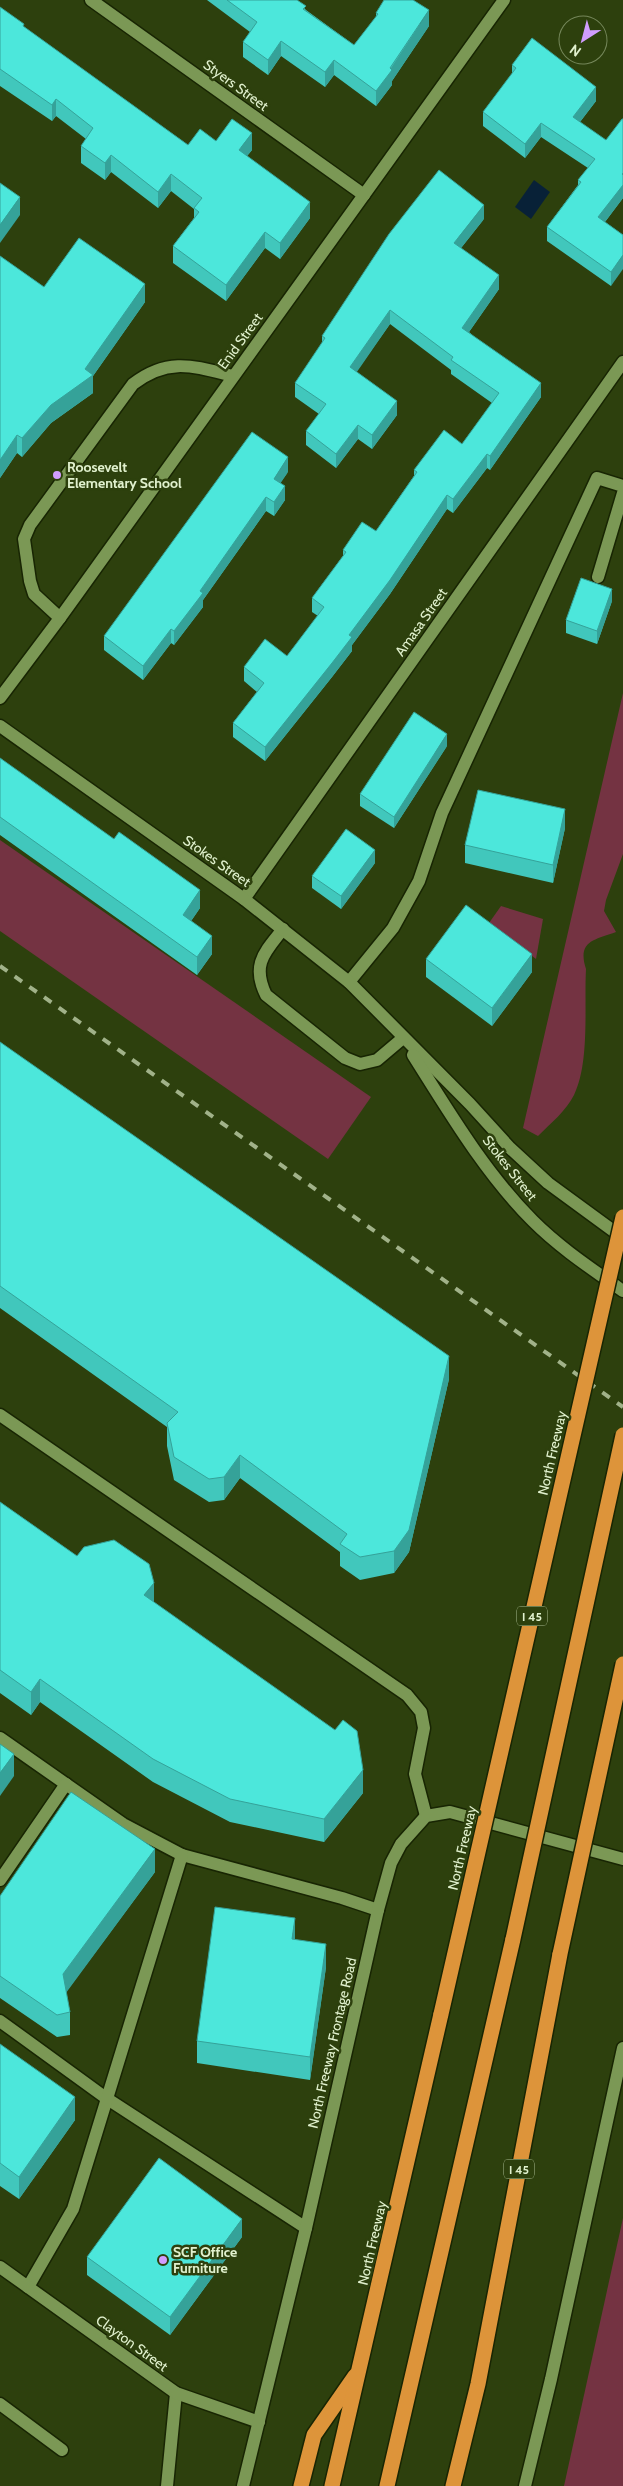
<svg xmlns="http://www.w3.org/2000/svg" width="623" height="2486" viewBox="0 0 623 2486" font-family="Cabin,sans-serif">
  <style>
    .green { fill: #743342 }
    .water { fill: #082137 }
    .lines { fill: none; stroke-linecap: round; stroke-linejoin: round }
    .service-casing { stroke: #182503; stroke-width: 15 }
    .minor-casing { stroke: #182503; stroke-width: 15 }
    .tertiary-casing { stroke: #182503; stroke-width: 15 }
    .motorway-casing { stroke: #182503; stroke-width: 18 }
    .service { stroke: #7b9855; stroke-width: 12 }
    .minor { stroke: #7b9855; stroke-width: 12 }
    .tertiary { stroke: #7b9855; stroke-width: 12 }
    .motorway { stroke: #dd943a; stroke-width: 15 }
    .rail { stroke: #a1b289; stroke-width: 4; stroke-dasharray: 9 9; stroke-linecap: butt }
    .motorway-bridge-casing { stroke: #182503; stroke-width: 18; stroke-linecap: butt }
    .motorway-bridge { stroke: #dd943a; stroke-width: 15 }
    .wall { fill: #41c7bc }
    .shaded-wall { fill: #35a299 }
    .building { fill: #4ce7db; stroke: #35a299 }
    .poi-dot { fill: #d19dfe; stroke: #2d400d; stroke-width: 2 }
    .labels { text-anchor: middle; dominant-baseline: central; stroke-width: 5; stroke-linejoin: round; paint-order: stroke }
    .shield { fill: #2d400d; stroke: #abbc94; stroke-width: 1 }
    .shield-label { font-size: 12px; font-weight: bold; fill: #e1f1ce }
    .street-label { font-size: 14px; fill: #e1f1ce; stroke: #2d400d }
    .poi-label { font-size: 14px; font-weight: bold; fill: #e1f1ce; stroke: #2d400d; text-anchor: start }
  </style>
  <rect width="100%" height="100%" fill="#2d400d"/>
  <g class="green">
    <path d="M 623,693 L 623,854 L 606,900 L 604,911 L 616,932 C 594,940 577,941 586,969 C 584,1006 590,1062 574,1095 C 566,1111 551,1123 538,1136 L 523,1128 Z"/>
    <path d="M 0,840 L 371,1097 L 328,1159 L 0,931 Z"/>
    <path d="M 501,906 L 543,919 L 536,959 L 489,923 Z"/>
    <path d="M 623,2218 L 623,2486 L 564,2486 Z"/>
  </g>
  <path class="water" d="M 534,180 L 550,192 L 531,219 L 515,207 Z"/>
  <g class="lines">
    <defs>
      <g id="service">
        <path d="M 598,577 L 623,493"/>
        <path d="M 60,618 L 34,594 L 30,581 L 24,539 L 30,525 L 133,384 C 168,357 193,366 233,376"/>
        <path d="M 283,929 C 265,952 251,964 266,995 L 345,1058 L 360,1064 L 377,1060 L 403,1038"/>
        <path d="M 349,982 L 393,928 L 419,881 L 442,813 L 597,478 L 623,486"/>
        <path d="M 0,1415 L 407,1695 L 421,1712 L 424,1728 L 415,1774 L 426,1816"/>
        <path d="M 0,1738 L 123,1824 L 182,1855 L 342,1898 L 378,1910"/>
        <path d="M 0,1880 L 66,1784"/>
        <path d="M 0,2021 L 106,2098 L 306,2228"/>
        <path d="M 28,2287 L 73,2209 L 182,1855"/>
        <path d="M 0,2404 L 62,2450"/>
        <path d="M 167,2486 L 176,2393"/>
      </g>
      <g id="minor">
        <path d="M 91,0 L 364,195"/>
        <path d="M 244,899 L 623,362"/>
        <path d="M 0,2267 L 176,2393 L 259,2422"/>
      </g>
      <g id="tertiary">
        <path d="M 0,698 L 60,618 L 504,0"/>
        <path d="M 0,726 L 244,899 L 349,982 L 470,1104 L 510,1148 L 548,1183 L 623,1238"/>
        <path d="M 413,1055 C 449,1112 485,1173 533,1221 C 560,1248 592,1269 623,1291"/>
        <path d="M 243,2486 L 306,2228 L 378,1910 L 391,1863 L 401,1844 L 426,1816 L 450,1812 L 623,1859"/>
        <path d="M 525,2486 L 551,2379 L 623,2048"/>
      </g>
      <g id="motorway">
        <path d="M 301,2486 L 314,2435 L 355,2376"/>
        <path d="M 332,2486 L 441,2014"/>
        <path d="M 387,2486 L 513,1939"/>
        <path d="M 453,2486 L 478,2384 L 560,1954"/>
      </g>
    </defs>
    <use href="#service" class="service-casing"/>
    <use href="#minor" class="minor-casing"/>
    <use href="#tertiary" class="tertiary-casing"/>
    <use href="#motorway" class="motorway-casing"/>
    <use href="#service" class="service"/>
    <use href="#minor" class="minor"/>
    <use href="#tertiary" class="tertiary"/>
    <use href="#motorway" class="motorway"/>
    <path class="rail" d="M 0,966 L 623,1407"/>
    <defs>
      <g id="motorway-bridge">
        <path d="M 513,1939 L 623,1435"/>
        <path d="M 560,1954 L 623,1664"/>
        <path d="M 441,2014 L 623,1217"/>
      </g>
    </defs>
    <use href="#motorway-bridge" class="motorway-bridge-casing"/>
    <use href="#motorway-bridge" class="motorway-bridge"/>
  </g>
  <g class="wall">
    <path d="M 207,0 L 297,0 L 306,10 L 354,45 L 376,17 L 376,13 L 429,26 L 392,81 L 392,85 L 376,106 L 334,75 L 325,87 L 281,56 L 268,75 L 243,57 L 243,42 L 250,32 Z"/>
    <path d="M 0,7 L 24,27 L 188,145 L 216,141 L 252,150 L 247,156 L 310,218 L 280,259 L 265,248 L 226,301 L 173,263 L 173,246 L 194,218 L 194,209 L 171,191 L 158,208 L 111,172 L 105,180 L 81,163 L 81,146 L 86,139 L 56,116 L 52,121 L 0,86 Z"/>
    <path d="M 512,65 L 596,101 L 580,122 L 623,198 L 605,222 L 623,235 L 611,286 L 547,241 L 547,227 L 578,185 L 578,180 L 588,168 L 541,137 L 525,158 L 483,126 L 483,112 L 512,74 Z"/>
    <path d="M 484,219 L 461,248 L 499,289 L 469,332 L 541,397 L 490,470 L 487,468 L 453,513 L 447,509 L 390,594 L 352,645 L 352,651 L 332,677 L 265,761 L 233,737 L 233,723 L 257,692 L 244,681 L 244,667 L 287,656 L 318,616 L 312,612 L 312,598 L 343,556 L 343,550 L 376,531 L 414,476 L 414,470 L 462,444 L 492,403 L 451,374 L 451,370 L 390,324 L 356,372 L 397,415 L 372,449 L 358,439 L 336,468 L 306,445 L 306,431 L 319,414 L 295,397 L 295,383 L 322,343 L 322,336 Z"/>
    <path d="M 0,256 L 44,287 L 145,302 L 93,376 L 93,393 L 51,423 L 22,457 L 17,453 L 0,478 Z"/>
    <path d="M 288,472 L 280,483 L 285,500 L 274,516 L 266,511 L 203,600 L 203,607 L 174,645 L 171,643 L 143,680 L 104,650 L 104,636 Z"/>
    <path d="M 612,601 L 597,644 L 566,633 L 566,620 Z"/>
    <path d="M 447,746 L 394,828 L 360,806 L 360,794 Z"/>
    <path d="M 0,758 L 200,908 L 191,921 L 212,954 L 197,975 L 0,835 Z"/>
    <path d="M 565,828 L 553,883 L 465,863 L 465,845 Z"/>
    <path d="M 375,863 L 341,909 L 312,888 L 312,876 Z"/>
    <path d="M 426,959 L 532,972 L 492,1026 L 426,977 Z"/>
    <path d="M 0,1042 L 449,1379 L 409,1552 L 394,1573 L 360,1580 L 340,1566 L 340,1552 L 240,1478 L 224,1500 L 209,1502 L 174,1480 L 167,1446 L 167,1427 L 0,1308 Z"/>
    <path d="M 0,1502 L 77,1556 L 154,1602 L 363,1793 L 324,1842 L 230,1822 L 153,1782 L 40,1702 L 31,1715 L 0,1693 Z"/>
    <path d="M 155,1872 L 66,1992 L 70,2012 L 70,2035 L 57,2037 L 0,1998 L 0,1896 Z"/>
    <path d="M 295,1940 L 326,1967 L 310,2080 L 197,2063 L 197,2041 Z"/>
    <path d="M 0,2044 L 75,2120 L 19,2199 L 0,2186 Z"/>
    <path d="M 242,2237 L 170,2335 L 87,2275 L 87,2257 Z"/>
  </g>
  <g class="shaded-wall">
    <path d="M 429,10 L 429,26 L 392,81 L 392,85 L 376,106 L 376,91 Z"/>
    <path d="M 281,41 L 281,56 L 268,75 L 268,60 Z"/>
    <path d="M 334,60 L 334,75 L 325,87 L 325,72 Z"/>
    <path d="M 596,87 L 596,101 L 573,131 L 573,117 Z"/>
    <path d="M 56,99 L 56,116 L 52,121 L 52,105 Z"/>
    <path d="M 541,123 L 541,137 L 525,158 L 525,144 Z"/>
    <path d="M 252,133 L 252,150 L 239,166 L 239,150 Z"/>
    <path d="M 111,155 L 111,172 L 105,180 L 105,163 Z"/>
    <path d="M 623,173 L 623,198 L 598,231 L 598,217 Z"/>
    <path d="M 171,174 L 171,191 L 158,208 L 158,192 Z"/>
    <path d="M 20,197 L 20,215 L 0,243 L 0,225 Z"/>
    <path d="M 310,202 L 310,218 L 280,259 L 280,243 Z"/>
    <path d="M 484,205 L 484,219 L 454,257 L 454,243 Z"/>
    <path d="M 265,232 L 265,248 L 226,301 L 226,285 Z"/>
    <path d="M 623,255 L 623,269 L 611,286 L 611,272 Z"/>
    <path d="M 499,275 L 499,289 L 462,342 L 462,328 Z"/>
    <path d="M 145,284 L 145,302 L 93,376 L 93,393 L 51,423 L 22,457 L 22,438 L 51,405 L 85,369 Z"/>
    <path d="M 390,310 L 390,324 L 350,382 L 350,367 Z"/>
    <path d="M 541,383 L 541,397 L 490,470 L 490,456 Z"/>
    <path d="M 397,401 L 397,415 L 372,449 L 372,435 Z"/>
    <path d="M 358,425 L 358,439 L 336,468 L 336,454 Z"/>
    <path d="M 17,435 L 17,453 L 0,478 L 0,460 Z"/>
    <path d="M 487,454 L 487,468 L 453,513 L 453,499 Z"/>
    <path d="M 288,457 L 288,472 L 274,493 L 274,479 Z"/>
    <path d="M 285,486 L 285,500 L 274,516 L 274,502 Z"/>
    <path d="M 447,495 L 447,509 L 390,594 L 352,645 L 352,651 L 332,677 L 265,761 L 265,747 L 349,635 Z"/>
    <path d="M 266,497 L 266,511 L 203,600 L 203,607 L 174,645 L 174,631 L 200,591 Z"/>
    <path d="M 612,589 L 612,601 L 597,644 L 597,631 Z"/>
    <path d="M 171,629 L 171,643 L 143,680 L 143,666 Z"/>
    <path d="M 447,734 L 447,746 L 394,828 L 394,817 Z"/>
    <path d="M 565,809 L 565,828 L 553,883 L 553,865 Z"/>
    <path d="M 375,850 L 375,863 L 341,909 L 341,896 Z"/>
    <path d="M 200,890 L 200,908 L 183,933 L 183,915 Z"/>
    <path d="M 212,936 L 212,954 L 197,975 L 197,957 Z"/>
    <path d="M 532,954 L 532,972 L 492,1026 L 492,1008 Z"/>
    <path d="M 449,1356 L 449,1379 L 409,1552 L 394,1573 L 394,1551 Z"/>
    <path d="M 240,1455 L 240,1478 L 224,1500 L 224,1477 Z"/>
    <path d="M 154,1583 L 154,1606 L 144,1595 Z"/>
    <path d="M 40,1679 L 40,1702 L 31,1715 L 31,1692 Z"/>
    <path d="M 14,1754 L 14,1776 L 0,1796 L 0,1773 Z"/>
    <path d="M 363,1770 L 363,1793 L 324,1842 L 324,1819 Z"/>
    <path d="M 155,1849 L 155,1872 L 63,1997 L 63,1974 Z"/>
    <path d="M 295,1918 L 295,1941 L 292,1939 Z"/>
    <path d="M 326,1944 L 326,1967 L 310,2080 L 310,2057 Z"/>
    <path d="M 75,2097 L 75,2120 L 19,2199 L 19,2177 Z"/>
    <path d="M 242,2219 L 242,2237 L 170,2335 L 170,2317 Z"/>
  </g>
  <g class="building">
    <path d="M 227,0 L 297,0 L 306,6 L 303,9 L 354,45 L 378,14 L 376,13 L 384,0 L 413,0 L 429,10 L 390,68 L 392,70 L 376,91 L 334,60 L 325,72 L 281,41 L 268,60 L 243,42 L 257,22 Z"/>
    <path d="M 0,7 L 24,24 L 23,26 L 188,145 L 200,129 L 216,141 L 232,119 L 252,133 L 239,150 L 310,202 L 280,243 L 265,232 L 226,285 L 173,246 L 199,212 L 194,208 L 202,198 L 171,174 L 158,192 L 111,155 L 105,163 L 81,146 L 93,128 L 56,99 L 52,105 L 0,69 Z"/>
    <path d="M 532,38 L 596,87 L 573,117 L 606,140 L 622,119 L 623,119 L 623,173 L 622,174 L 623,175 L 623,185 L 598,217 L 623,235 L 623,255 L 611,272 L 547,227 L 581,182 L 578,180 L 595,159 L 541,123 L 525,144 L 483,112 L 516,68 L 512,65 Z"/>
    <path d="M 439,170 L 484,205 L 454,243 L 499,275 L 462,328 L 541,383 L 490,456 L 487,454 L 453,499 L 447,495 L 390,580 L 349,635 L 352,637 L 332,663 L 265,747 L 233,723 L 264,683 L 244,667 L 265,639 L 287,656 L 324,607 L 312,598 L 346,552 L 343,550 L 362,522 L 376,531 L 417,472 L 414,470 L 444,430 L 462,444 L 499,393 L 451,360 L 453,357 L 390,310 L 350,367 L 397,401 L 372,435 L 358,425 L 336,454 L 306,431 L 326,404 L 295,383 L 325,338 L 322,336 L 389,234 Z"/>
    <path d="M 0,183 L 20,197 L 0,225 Z"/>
    <path d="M 79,238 L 145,284 L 85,369 L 93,375 L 51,405 L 22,438 L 17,435 L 0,460 L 0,256 L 44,287 Z"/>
    <path d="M 252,432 L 288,457 L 274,479 L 285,486 L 274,502 L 266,497 L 200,591 L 203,593 L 174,631 L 171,629 L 143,666 L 104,636 Z"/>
    <path d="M 581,578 L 612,589 L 597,631 L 566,620 Z"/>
    <path d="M 414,712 L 447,734 L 394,817 L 360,794 Z"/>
    <path d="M 0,758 L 114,839 L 119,832 L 200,890 L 183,915 L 212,936 L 197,957 L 0,817 Z"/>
    <path d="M 478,790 L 565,809 L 553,865 L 465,845 Z"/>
    <path d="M 346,829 L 375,850 L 341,896 L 312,876 Z"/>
    <path d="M 466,905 L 532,954 L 492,1008 L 426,959 Z"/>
    <path d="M 0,1042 L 449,1356 L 409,1530 L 394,1551 L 360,1557 L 340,1544 L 347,1534 L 240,1455 L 224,1477 L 209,1479 L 174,1457 L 167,1423 L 178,1412 L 0,1286 Z"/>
    <path d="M 0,1502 L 77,1556 L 84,1547 L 114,1540 L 149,1564 L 154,1583 L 144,1595 L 335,1730 L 343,1720 L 357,1731 L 363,1770 L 324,1819 L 230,1799 L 153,1759 L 40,1679 L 31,1692 L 0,1670 Z"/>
    <path d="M 0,1744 L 14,1754 L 0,1773 Z"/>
    <path d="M 71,1792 L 155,1849 L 63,1974 L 70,2012 L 57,2015 L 0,1976 L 0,1896 Z"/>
    <path d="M 215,1907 L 295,1918 L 292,1939 L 326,1944 L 310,2057 L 197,2041 Z"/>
    <path d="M 0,2044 L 75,2097 L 19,2177 L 0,2163 Z"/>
    <path d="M 159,2158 L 242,2219 L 170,2317 L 87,2257 Z"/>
  </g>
  <g class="poi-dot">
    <circle cx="57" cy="475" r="5"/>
    <circle cx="163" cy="2260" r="5"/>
  </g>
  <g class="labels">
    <g class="shield">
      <rect x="517" y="1606.5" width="30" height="19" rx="4"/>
      <rect x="504" y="2159.5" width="30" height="19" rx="4"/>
    </g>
    <g class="shield-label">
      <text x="532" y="1616">I 45</text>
      <text x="519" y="2169">I 45</text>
    </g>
    <g class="street-label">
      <text transform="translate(236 85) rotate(36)">Styers Street</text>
      <text transform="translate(240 341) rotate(-54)">Enid Street</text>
      <text transform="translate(421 622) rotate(-55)">Amasa Street</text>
      <text transform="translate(217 861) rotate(35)">Stokes Street</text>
      <text transform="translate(510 1168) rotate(52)">Stokes Street</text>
      <text transform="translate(552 1453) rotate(-77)">North Freeway</text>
      <text transform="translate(462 1848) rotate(-77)">North Freeway</text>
      <text transform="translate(332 2043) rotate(-77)">North Freeway Frontage Road</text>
      <text transform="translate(372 2243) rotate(-77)">North Freeway</text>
      <text transform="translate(132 2343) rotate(36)">Clayton Street</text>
    </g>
    <g class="poi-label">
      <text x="67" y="467">Roosevelt<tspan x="67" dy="16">Elementary School</tspan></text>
      <text x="173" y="2252">SCF Office<tspan x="173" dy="16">Furniture</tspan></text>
    </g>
  </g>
  <g transform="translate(583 40) rotate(216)"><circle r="24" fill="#2d400d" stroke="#75875a"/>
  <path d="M0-4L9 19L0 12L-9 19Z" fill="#d19dfe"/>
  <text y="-8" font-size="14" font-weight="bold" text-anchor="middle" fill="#e1f1ce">N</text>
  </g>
</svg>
